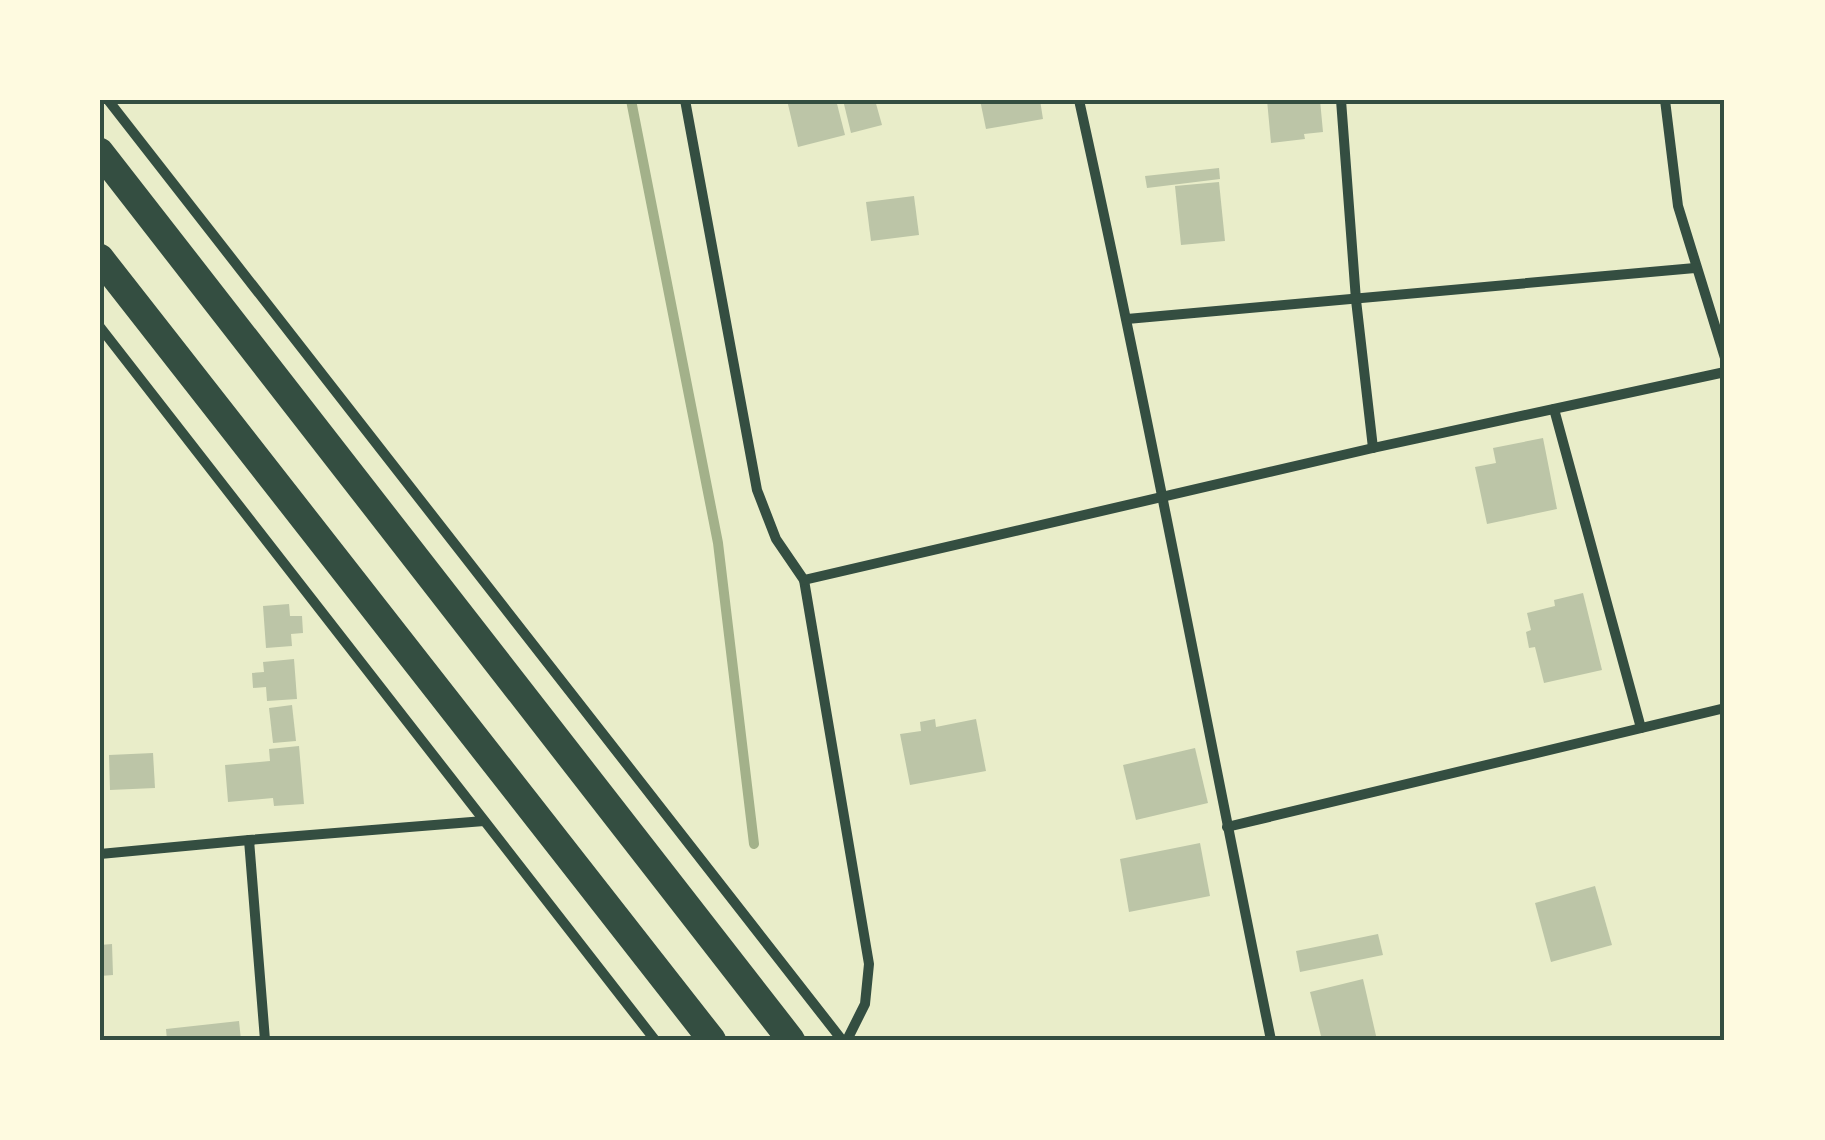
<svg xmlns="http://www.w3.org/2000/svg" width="1825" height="1140" viewBox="0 0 1825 1140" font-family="'Libre Baskerville',serif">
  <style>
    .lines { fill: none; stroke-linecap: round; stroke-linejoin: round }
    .stream { stroke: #a3b18a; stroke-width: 10 }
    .building { fill: #bcc5a7 }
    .minor { stroke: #344e41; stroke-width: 10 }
    .trunk { stroke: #344e41; stroke-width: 28 }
    .neatline { fill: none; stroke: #344e41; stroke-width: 4 }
  </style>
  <rect width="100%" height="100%" fill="#e9edc9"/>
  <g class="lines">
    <path class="stream" d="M 631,100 L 718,543 L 754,844"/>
  </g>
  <g class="building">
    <path d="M 787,100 L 836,100 L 845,135 L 798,147 Z"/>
    <path d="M 843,100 L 875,100 L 882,125 L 851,133 Z"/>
    <path d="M 980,100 L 1040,100 L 1043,119 L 986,129 Z"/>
    <path d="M 1267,100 L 1320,100 L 1323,132 L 1304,134 L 1305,139 L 1271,143 Z"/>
    <path d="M 1219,168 L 1220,179 L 1147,188 L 1145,176 Z"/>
    <path d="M 1219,182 L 1225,241 L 1181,245 L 1175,186 Z"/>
    <path d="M 914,196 L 919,235 L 871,241 L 866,202 Z"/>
    <path d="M 1543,438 L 1557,509 L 1487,524 L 1475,467 L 1496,463 L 1493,448 Z"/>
    <path d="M 1583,593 L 1602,670 L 1544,683 L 1535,647 L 1529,648 L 1526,632 L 1531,630 L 1527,613 L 1555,606 L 1554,600 Z"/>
    <path d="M 289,604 L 290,616 L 302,616 L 303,633 L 291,634 L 292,646 L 266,648 L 263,606 Z"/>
    <path d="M 294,659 L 297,699 L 267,701 L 266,687 L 253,688 L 252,673 L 264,672 L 263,662 Z"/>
    <path d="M 292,705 L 296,741 L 273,743 L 269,708 Z"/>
    <path d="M 935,719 L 936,727 L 976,719 L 986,771 L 910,785 L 900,734 L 921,731 L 920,722 Z"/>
    <path d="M 299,746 L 304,804 L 274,806 L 273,798 L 228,802 L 225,765 L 270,761 L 269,749 Z"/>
    <path d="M 1195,748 L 1208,803 L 1136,820 L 1123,765 Z"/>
    <path d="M 153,753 L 155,788 L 110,790 L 109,755 Z"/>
    <path d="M 1200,843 L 1210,896 L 1129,912 L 1120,859 Z"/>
    <path d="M 1595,886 L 1612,945 L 1551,962 L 1535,903 Z"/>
    <path d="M 1378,934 L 1383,955 L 1300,972 L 1296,951 Z"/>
    <path d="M 112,944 L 113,975 L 100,976 L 100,945 Z"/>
    <path d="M 1363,979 L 1377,1040 L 1322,1040 L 1310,992 Z"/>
    <path d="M 239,1021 L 241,1040 L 167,1040 L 166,1029 Z"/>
  </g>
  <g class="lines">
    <g class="minor">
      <path d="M 108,100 L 842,1040"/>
      <path d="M 685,100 L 757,490 L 776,539 L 804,580 L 869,964 L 865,1004 L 847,1040"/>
      <path d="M 1079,100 C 1148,412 1207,727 1271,1040"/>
      <path d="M 1341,100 L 1356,300 L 1373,448"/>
      <path d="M 1665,100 L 1678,206 L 1725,358"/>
      <path d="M 1127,319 L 1695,268"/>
      <path d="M 100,327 L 655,1040"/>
      <path d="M 1554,409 L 1641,728"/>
      <path d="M 804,580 L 1373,448 L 1725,372"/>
      <path d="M 1227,827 L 1725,708"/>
      <path d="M 249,840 L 484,821"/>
      <path d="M 100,854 L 249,840 L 265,1040"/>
    </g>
    <g class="trunk">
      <path d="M 100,152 L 791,1040"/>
      <path d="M 100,258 L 712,1040"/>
    </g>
  </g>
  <rect width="1825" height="1140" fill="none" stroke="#fefae0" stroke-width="205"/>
  <rect x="102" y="102" width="1620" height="936" class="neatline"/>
</svg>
